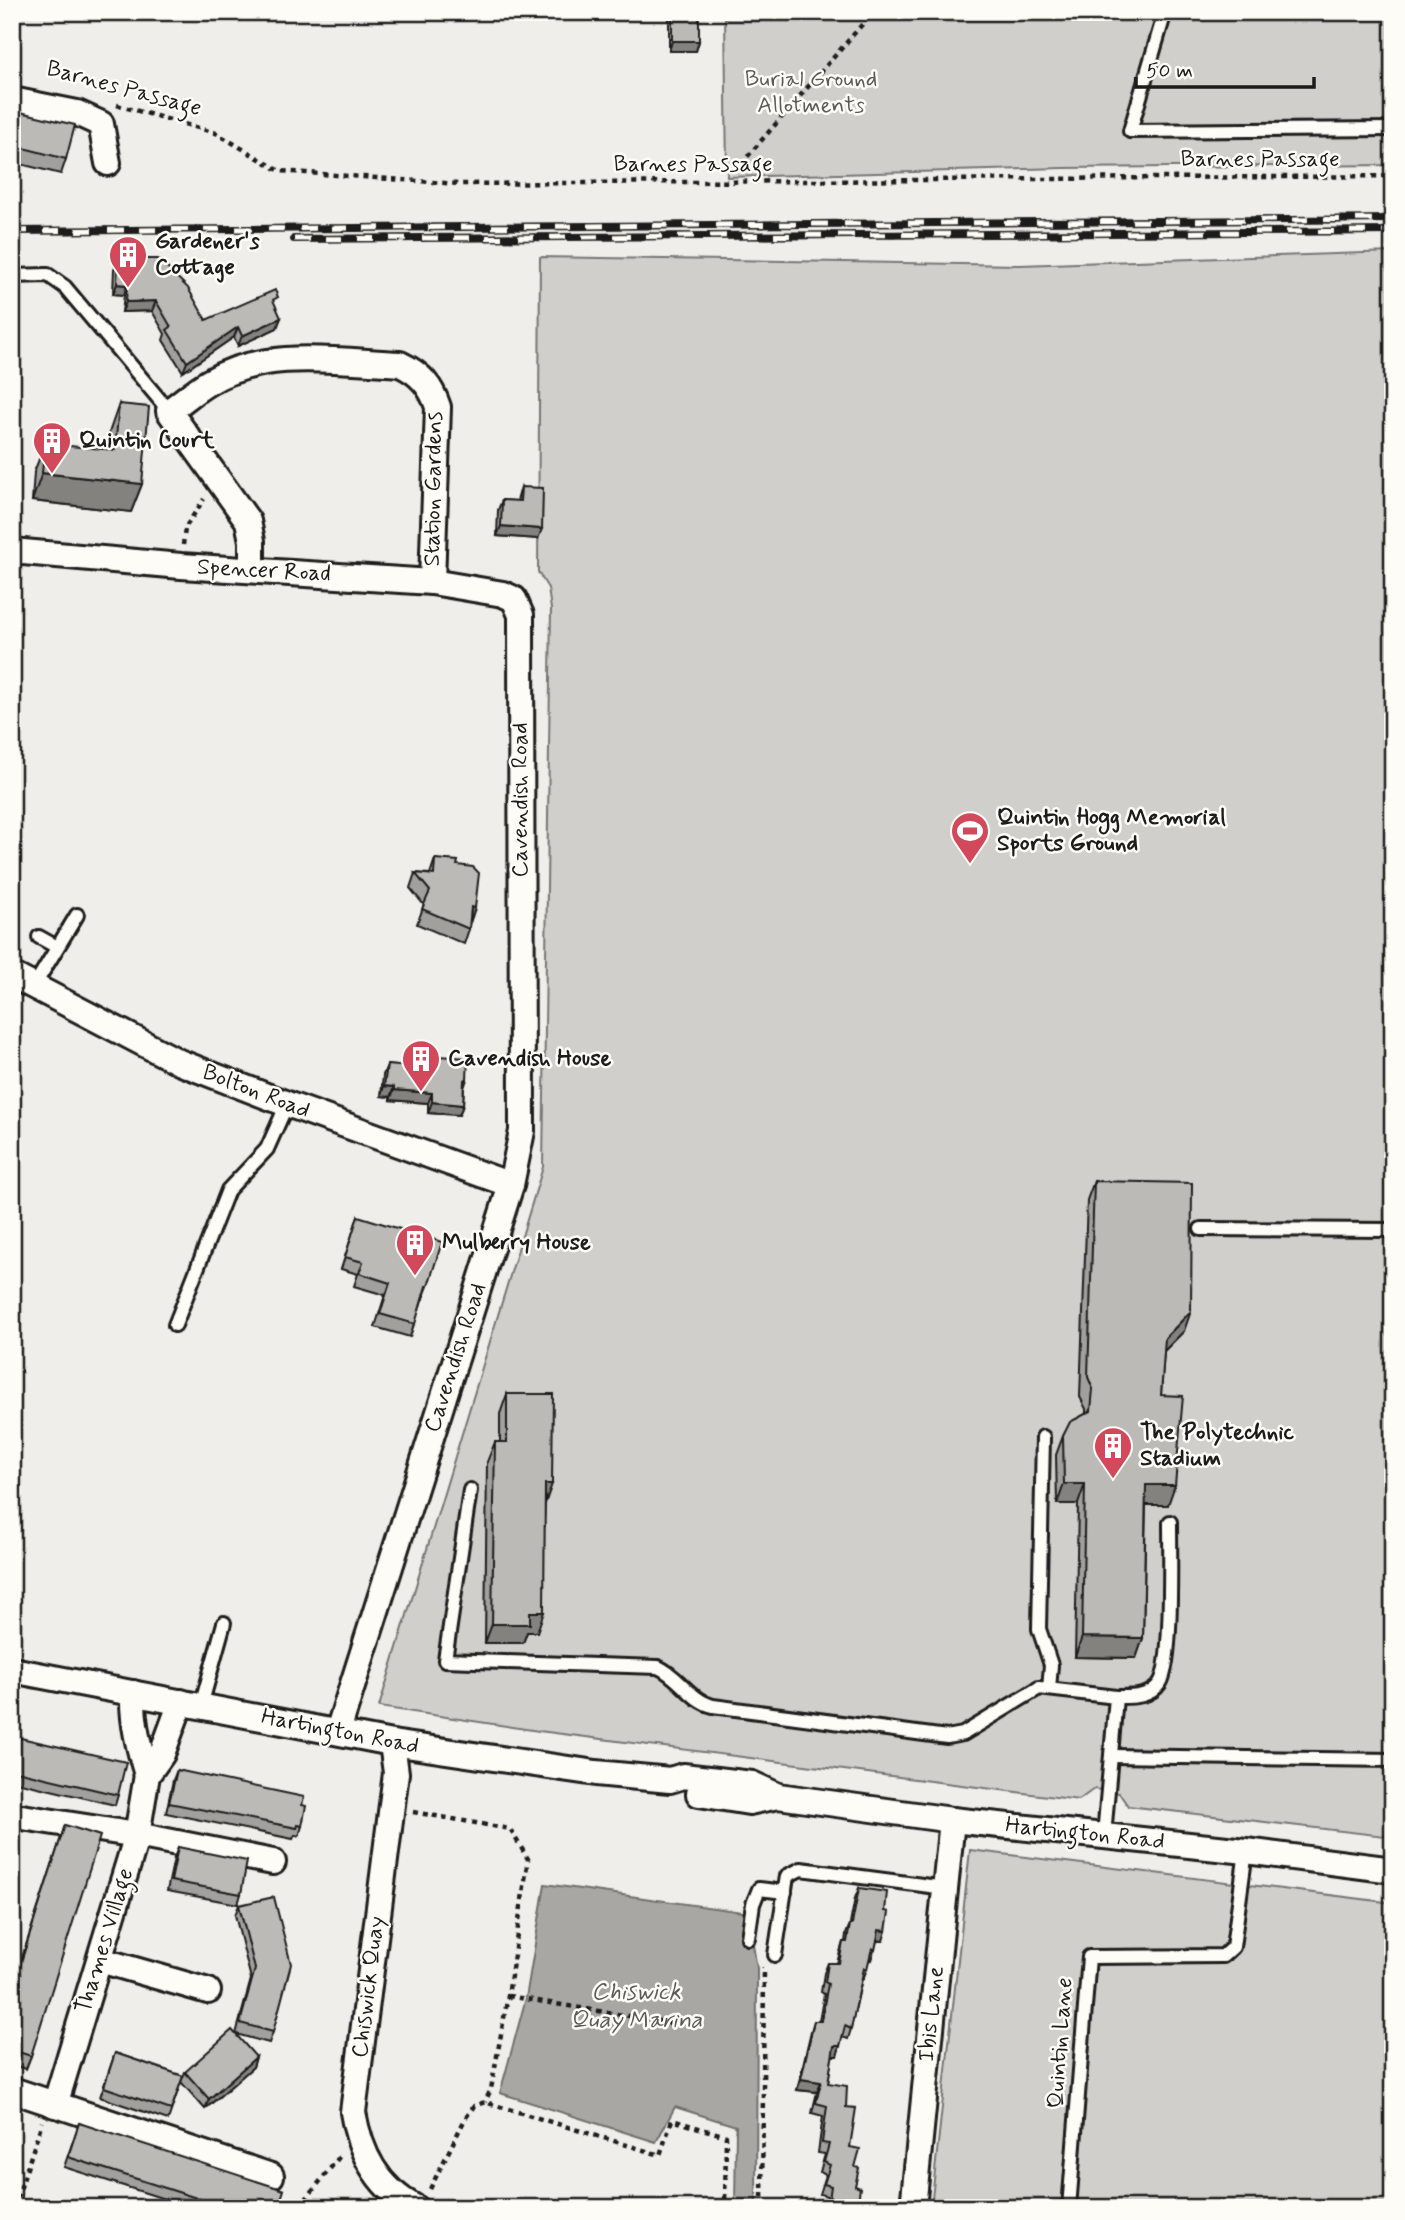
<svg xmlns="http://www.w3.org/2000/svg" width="1405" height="2220" viewBox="0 0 1405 2220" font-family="Mynerve,sans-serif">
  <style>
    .green { fill: #d0cfcc; stroke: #767674; stroke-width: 2 }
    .water { fill: #a8a7a3; stroke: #706f6d; stroke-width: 2 }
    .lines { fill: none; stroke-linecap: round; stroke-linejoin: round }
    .service-casing { stroke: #1c1c1c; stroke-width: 18 }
    .minor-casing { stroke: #1c1c1c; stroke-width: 30 }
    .path { stroke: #1c1c1c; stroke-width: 4.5; stroke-dasharray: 5 5; stroke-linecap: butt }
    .service { stroke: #fdfcf7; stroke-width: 12 }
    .minor { stroke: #fdfcf7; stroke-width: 24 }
    .rail-casing { stroke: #1c1c1c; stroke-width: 8 }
    .rail { stroke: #fdfcf7; stroke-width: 5; stroke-dasharray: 16; stroke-linecap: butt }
    .wall { fill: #a1a09d; stroke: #1c1c1c; stroke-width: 2 }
    .shaded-wall { fill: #83827f; stroke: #1c1c1c; stroke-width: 2 }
    .building { fill: #bbbab6; stroke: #1c1c1c; stroke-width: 2 }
    .labels { text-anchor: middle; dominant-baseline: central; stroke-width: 5; stroke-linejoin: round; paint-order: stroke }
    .park-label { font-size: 23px; fill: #5b5b5a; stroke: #fdfcf7 }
    .street-label { font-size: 23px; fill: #1c1c1c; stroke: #fdfcf7 }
    .poi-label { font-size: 23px; font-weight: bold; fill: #1c1c1c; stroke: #fdfcf7; text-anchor: start }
    .water-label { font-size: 24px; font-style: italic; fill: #5b5b59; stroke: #fdfcf7 }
  </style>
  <rect width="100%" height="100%" fill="#f0eeea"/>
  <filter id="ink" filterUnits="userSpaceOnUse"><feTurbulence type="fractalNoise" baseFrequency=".0143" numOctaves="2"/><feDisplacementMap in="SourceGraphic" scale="14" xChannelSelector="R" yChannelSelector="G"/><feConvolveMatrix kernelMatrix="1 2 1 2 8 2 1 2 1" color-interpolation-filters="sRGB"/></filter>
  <g filter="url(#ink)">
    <g class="green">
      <path d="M 725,12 L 1393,12 L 1393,165 L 1063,168 L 727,177 Z"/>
      <path d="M 1393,252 L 1393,1837 L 1128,1806 L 1119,1793 L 1094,1789 L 1079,1800 L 539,1731 L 379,1707 L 543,1167 L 551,609 L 548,588 L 538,572 L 540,257 L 1020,265 Z"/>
      <path d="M 970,1850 L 1393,1903 L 1393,2208 L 931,2208 Z"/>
    </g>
    <path class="water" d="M 545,1884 L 757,1914 L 753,1945 L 757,1968 L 756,2208 L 735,2208 L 736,2126 L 675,2107 L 656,2142 L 500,2093 L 526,1998 Z"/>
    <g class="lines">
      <defs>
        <g id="service">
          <path d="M 1165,12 L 1130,131 L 1393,129"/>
          <path d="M 12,276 L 48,275 L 65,287 L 169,411"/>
          <path d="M 39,937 L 57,947"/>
          <path d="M 34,986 L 77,915"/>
          <path d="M 1201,1229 L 1393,1230"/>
          <path d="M 175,1325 L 228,1190 L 267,1149 L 287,1104"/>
          <path d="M 1043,1437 L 1039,1629 L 1051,1665 L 1049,1689"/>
          <path d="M 470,1490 L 445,1660 L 658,1667 C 679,1676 691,1701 713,1706 L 947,1737 L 963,1734 L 1039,1688 L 1116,1697 L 1104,1836"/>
          <path d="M 1116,1697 C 1131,1697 1150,1698 1160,1683 C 1173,1664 1170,1551 1170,1522"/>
          <path d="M 201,1706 L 224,1623"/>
          <path d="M 1111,1756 L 1393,1760"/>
          <path d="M 748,1938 L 753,1904 L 759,1889 L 785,1892"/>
          <path d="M 775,1955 L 787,1876 L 801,1869 L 945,1888"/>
          <path d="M 1069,2208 L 1089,1957 L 1223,1956 L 1233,1947 L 1246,1851"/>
        </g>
        <g id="minor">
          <path d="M 12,100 L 77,113 L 101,124 L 108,163"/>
          <path d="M 12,551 L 181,566 L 432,582 L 503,594 L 514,599 L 521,615 L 522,1131 L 511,1185 L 338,1731"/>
          <path d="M 252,570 L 252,541 L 248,521 L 169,411 C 182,402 195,390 209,382 C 266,348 337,361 400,364 C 421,374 431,386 438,407 L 432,582"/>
          <path d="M 12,975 L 179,1062 L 287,1104 L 511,1185"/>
          <path d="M 12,1670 L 392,1743 L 596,1773 L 670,1780 L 683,1776 L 752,1784 L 778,1796 L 952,1820 L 1246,1851 L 1393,1870"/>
          <path d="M 133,1693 C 132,1722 139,1748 147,1775 L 162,1754 L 181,1702"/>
          <path d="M 392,1743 L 396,1773 L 353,2112 C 360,2153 377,2188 416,2208"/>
          <path d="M 699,1794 L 749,1802 L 778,1796"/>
          <path d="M 12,1817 L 22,1817 L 137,1835 L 273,1862"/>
          <path d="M 100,1960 L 208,1991"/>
          <path d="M 12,2090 L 271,2176"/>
          <path d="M 55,2105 L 137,1835 L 147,1775"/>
          <path d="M 913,2208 L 952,1820"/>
        </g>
      </defs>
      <use href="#service" class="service-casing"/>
      <use href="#minor" class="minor-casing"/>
      <g class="path">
        <path d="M 117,105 L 216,133 L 280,171 L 459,184 L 1393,176"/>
        <path d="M 741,164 L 873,12"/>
        <path d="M 183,545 L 185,528 L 204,499"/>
        <path d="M 413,1812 L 510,1829 L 528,1859 L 508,1996 L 491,2089 L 485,2102"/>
        <path d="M 508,1996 L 683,2025"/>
        <path d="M 430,2189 L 465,2119 L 474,2106 L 485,2102 L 660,2155 L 672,2120 L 726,2136 L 725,2208"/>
        <path d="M 14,2208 L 42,2122"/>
        <path d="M 299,2208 L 340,2156"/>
        <path d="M 762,2208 L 764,1967"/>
      </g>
      <use href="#service" class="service"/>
      <use href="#minor" class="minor"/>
      <defs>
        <g id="rail">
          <path d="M 12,231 L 1393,219"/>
          <path d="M 294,239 L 1393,231"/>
        </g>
      </defs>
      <use href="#rail" class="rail-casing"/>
      <use href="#rail" class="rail"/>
    </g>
    <g class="wall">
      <path d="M 669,12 L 699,12 L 699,41 L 696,51 L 669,51 Z"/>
      <path d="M 12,110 L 66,159 L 61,174 L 12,162 Z"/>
      <path d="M 118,259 L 206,320 L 275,305 L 277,328 L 238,346 L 234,337 L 183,372 L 163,340 L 165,334 L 152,311 L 122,312 L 124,295 L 113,294 L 114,269 Z"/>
      <path d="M 119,404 L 142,484 L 131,512 L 32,501 L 34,472 L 45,444 L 107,450 L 109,433 Z"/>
      <path d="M 521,487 L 538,539 L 497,536 L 498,510 L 502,500 L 517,501 Z"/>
      <path d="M 435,859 L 457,865 L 469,923 L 469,929 L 464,944 L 417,924 L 424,905 L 410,888 L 415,873 L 430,874 Z"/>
      <path d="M 423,1055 L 467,1079 L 464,1088 L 463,1105 L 459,1115 L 428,1113 L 428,1103 L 390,1100 L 390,1097 L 381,1096 L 383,1075 L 387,1065 L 419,1068 Z"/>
      <path d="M 1094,1181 L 1184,1331 L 1164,1351 L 1161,1395 L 1168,1505 L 1146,1505 L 1143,1638 L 1136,1658 L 1075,1657 L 1078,1504 L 1057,1504 L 1056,1455 L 1063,1436 L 1086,1414 L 1086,1409 L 1080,1397 L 1087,1200 Z"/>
      <path d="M 358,1216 L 428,1286 L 423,1299 L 422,1299 L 410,1337 L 375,1327 L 385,1295 L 354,1286 L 358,1274 L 341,1269 Z"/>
      <path d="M 507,1394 L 545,1504 L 537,1632 L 527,1632 L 523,1643 L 485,1643 L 487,1462 L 495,1442 L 500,1442 L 500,1414 Z"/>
      <path d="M 12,1736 L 118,1795 L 115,1805 L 12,1781 Z"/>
      <path d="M 177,1770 L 302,1805 L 302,1826 L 299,1836 L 295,1835 L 293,1839 L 166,1813 L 173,1780 Z"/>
      <path d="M 65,1825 L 31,2056 L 26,2069 L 12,2065 L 12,1988 Z"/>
      <path d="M 178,1847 L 241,1894 L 238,1904 L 167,1891 L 174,1858 Z"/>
      <path d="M 859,1888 L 883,1941 L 877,1941 L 871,1960 L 869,1959 L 863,1979 L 862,1979 L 851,2029 L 848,2039 L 842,2037 L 837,2056 L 832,2056 L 828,2083 L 846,2107 L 850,2147 L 855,2167 L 855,2186 L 857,2208 L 826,2208 L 827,2196 L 820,2194 L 826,2175 L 820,2172 L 825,2154 L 818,2153 L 823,2116 L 812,2113 L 817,2092 L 797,2090 L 811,2031 L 814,2021 L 819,2021 L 824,1994 L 821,1992 L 824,1973 L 828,1963 L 837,1963 L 840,1952 L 843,1942 L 845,1942 L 846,1934 L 850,1924 L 855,1898 Z"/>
      <path d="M 239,1905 L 273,2032 L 269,2043 L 236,2034 L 251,1979 L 235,1915 Z"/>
      <path d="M 115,2053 L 183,2076 L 168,2120 L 100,2097 Z"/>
      <path d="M 256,2057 L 253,2067 L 205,2109 L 181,2082 L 185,2072 Z"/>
      <path d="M 79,2123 L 278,2208 L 193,2208 L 64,2167 Z"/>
    </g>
    <g class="shaded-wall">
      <path d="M 672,41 L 699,41 L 696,51 L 669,51 Z"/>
      <path d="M 117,284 L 127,285 L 124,295 L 113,294 Z"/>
      <path d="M 156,301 L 152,311 L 122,312 L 126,302 Z"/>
      <path d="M 281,318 L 277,328 L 238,346 L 242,336 Z"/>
      <path d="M 238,327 L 234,337 L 183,372 L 187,362 Z"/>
      <path d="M 42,473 L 142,484 L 131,512 L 32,501 Z"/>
      <path d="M 501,526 L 542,529 L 538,539 L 497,536 Z"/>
      <path d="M 471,907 L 475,908 L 470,923 Z"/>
      <path d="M 384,1086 L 394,1087 L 390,1097 L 381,1096 Z"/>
      <path d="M 394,1090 L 432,1093 L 428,1103 L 390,1100 Z"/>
      <path d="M 432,1102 L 463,1105 L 459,1115 L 428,1113 Z"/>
      <path d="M 1191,1311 L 1184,1331 L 1158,1357 L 1165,1338 Z"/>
      <path d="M 545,1484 L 552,1484 L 545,1504 Z"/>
      <path d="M 1064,1484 L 1085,1484 L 1078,1504 L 1057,1504 Z"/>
      <path d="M 1146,1485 L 1175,1485 L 1168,1505 L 1139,1505 Z"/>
      <path d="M 530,1612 L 544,1612 L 537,1632 L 527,1632 L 523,1643 L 485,1643 L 492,1624 Z"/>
      <path d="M 1082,1637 L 1143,1638 L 1136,1658 L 1075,1657 Z"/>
      <path d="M 879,1930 L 886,1931 L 883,1941 L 875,1940 Z"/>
      <path d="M 864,1968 L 867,1969 L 863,1979 L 860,1978 Z"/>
      <path d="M 834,2046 L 840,2046 L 837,2056 L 830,2056 Z"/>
      <path d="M 256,2057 L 253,2067 L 205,2109 L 209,2099 Z"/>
      <path d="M 801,2079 L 821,2082 L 817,2092 L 797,2090 Z"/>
    </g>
    <g class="building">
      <rect x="672" y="12" width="27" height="29"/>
      <path d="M 12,110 L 75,125 L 66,159 L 12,145 Z"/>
      <path d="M 118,259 L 158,259 L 188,288 L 206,320 L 275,290 L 278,297 L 273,300 L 281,318 L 242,336 L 238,327 L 187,362 L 167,330 L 171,327 L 156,301 L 126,302 L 127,285 L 117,284 Z"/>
      <path d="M 119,404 L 149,407 L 142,484 L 42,473 L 45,444 L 115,450 Z"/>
      <path d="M 521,487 L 543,488 L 542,529 L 501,526 L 502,500 L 520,501 Z"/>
      <path d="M 435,859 L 458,861 L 457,865 L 473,867 L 479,873 L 475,908 L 471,907 L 469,929 L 422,909 L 430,891 L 415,873 L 434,875 Z"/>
      <path d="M 423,1055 L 468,1058 L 467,1079 L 464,1080 L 463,1105 L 432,1102 L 432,1093 L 394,1090 L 394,1087 L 384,1086 L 387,1065 L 422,1068 Z"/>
      <path d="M 1094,1181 L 1192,1183 L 1191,1311 L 1165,1338 L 1161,1395 L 1183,1396 L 1175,1485 L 1146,1485 L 1143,1638 L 1082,1637 L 1085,1484 L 1064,1484 L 1063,1436 L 1070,1422 L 1091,1411 L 1093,1389 L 1088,1377 Z"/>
      <path d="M 358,1216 L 442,1242 L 428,1286 L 426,1286 L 415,1324 L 380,1314 L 390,1283 L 359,1273 L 363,1262 L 345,1257 Z"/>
      <path d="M 507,1394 L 553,1394 L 552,1484 L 545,1484 L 544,1612 L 530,1612 L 530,1624 L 492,1624 L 495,1442 L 507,1442 Z"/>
      <path d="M 12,1736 L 126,1762 L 118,1795 L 12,1770 Z"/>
      <path d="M 177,1770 L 304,1797 L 302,1805 L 306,1806 L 302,1826 L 298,1825 L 297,1828 L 169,1803 Z"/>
      <path d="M 65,1825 L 100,1836 L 31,2056 L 12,2050 L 12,1990 Z"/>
      <path d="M 178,1847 L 247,1861 L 241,1894 L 171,1881 Z"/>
      <path d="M 859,1888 L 887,1892 L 885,1911 L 889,1912 L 886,1931 L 879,1930 L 875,1950 L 872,1948 L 867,1969 L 864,1968 L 851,2029 L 845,2026 L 840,2046 L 834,2046 L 828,2083 L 847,2086 L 846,2107 L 856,2108 L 850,2147 L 860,2149 L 855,2167 L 859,2168 L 855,2186 L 860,2188 L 857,2208 L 828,2208 L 831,2186 L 824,2184 L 830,2165 L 824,2162 L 829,2144 L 822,2143 L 827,2106 L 816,2103 L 821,2082 L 801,2079 L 814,2021 L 821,2021 L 828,1984 L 825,1982 L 828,1963 L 839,1963 L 843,1942 L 847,1942 L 850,1924 L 852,1924 Z"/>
      <path d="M 274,1897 L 291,1964 L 273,2032 L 240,2023 L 255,1969 L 239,1905 Z"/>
      <path d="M 232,2030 L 256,2057 L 209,2099 L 185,2072 Z"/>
      <path d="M 115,2053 L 183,2076 L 171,2110 L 104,2087 Z"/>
      <path d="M 79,2123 L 284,2190 L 278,2208 L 228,2208 L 68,2157 Z"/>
    </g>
  </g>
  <defs>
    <symbol id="building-pin" viewBox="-11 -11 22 30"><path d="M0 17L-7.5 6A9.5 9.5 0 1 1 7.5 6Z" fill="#d1495b" stroke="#fdfcf7"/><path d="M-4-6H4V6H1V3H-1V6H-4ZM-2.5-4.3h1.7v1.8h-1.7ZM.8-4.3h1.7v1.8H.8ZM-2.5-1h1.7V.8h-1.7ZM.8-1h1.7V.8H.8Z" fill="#fff"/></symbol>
    <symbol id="stadium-pin" viewBox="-11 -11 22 30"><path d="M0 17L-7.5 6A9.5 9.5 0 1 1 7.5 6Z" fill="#d1495b" stroke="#fdfcf7"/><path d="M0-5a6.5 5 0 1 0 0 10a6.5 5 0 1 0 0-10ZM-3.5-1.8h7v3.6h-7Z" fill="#fff"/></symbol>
  </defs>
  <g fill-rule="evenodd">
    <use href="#building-pin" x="106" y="233" width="44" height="60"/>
    <use href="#building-pin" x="30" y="419" width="44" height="60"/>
    <use href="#stadium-pin" x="948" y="809" width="44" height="60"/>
    <use href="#building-pin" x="399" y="1037" width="44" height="60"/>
    <use href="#building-pin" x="393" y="1221" width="44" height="60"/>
    <use href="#building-pin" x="1091" y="1424" width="44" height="60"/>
  </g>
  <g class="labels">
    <g class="park-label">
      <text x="811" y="80">Burial Ground<tspan x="811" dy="26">Allotments</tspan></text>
    </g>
    <g class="street-label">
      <text transform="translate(124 89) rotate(15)">Barnes Passage</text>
      <text x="1260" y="160">Barnes Passage</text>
      <text x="693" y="165">Barnes Passage</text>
      <text transform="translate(434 489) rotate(-89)">Station Gardens</text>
      <text transform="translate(264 571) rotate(3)">Spencer Road</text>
      <text transform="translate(521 800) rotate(-90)">Cavendish Road</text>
      <text transform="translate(256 1092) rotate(21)">Bolton Road</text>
      <text transform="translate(456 1358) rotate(-72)">Cavendish Road</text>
      <text transform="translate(340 1732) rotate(11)">Hartington Road</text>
      <text transform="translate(1085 1834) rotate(6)">Hartington Road</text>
      <text transform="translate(105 1941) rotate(-73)">Thames Village</text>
      <text transform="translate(369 1987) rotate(-83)">Chiswick Quay</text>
      <text transform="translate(932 2014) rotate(-84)">Ibis Lane</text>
      <text transform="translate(1061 2043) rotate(-86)">Quintin Lane</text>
    </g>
    <g class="poi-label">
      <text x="155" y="242">Gardener's<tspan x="155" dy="26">Cottage</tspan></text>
      <text x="79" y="441">Quintin Court</text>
      <text x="997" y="818">Quintin Hogg Memorial<tspan x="997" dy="26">Sports Ground</tspan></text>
      <text x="448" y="1059">Cavendish House</text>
      <text x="442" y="1243">Mulberry House</text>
      <text x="1140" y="1433">The Polytechnic<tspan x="1140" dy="26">Stadium</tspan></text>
    </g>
    <g class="water-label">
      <text x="636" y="1992">Chiswick<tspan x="636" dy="28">Quay Marina</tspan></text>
    </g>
  </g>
  <rect width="1405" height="2220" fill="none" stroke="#fdfcf7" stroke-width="42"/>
  <rect x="21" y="21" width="1363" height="2178" fill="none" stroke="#1c1c1c" stroke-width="2.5" filter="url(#ink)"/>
  <path d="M1136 77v10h178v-10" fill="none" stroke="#1c1c1c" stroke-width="3.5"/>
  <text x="1146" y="77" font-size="21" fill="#1c1c1c" stroke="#fdfcf7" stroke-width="5" paint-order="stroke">50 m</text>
</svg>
